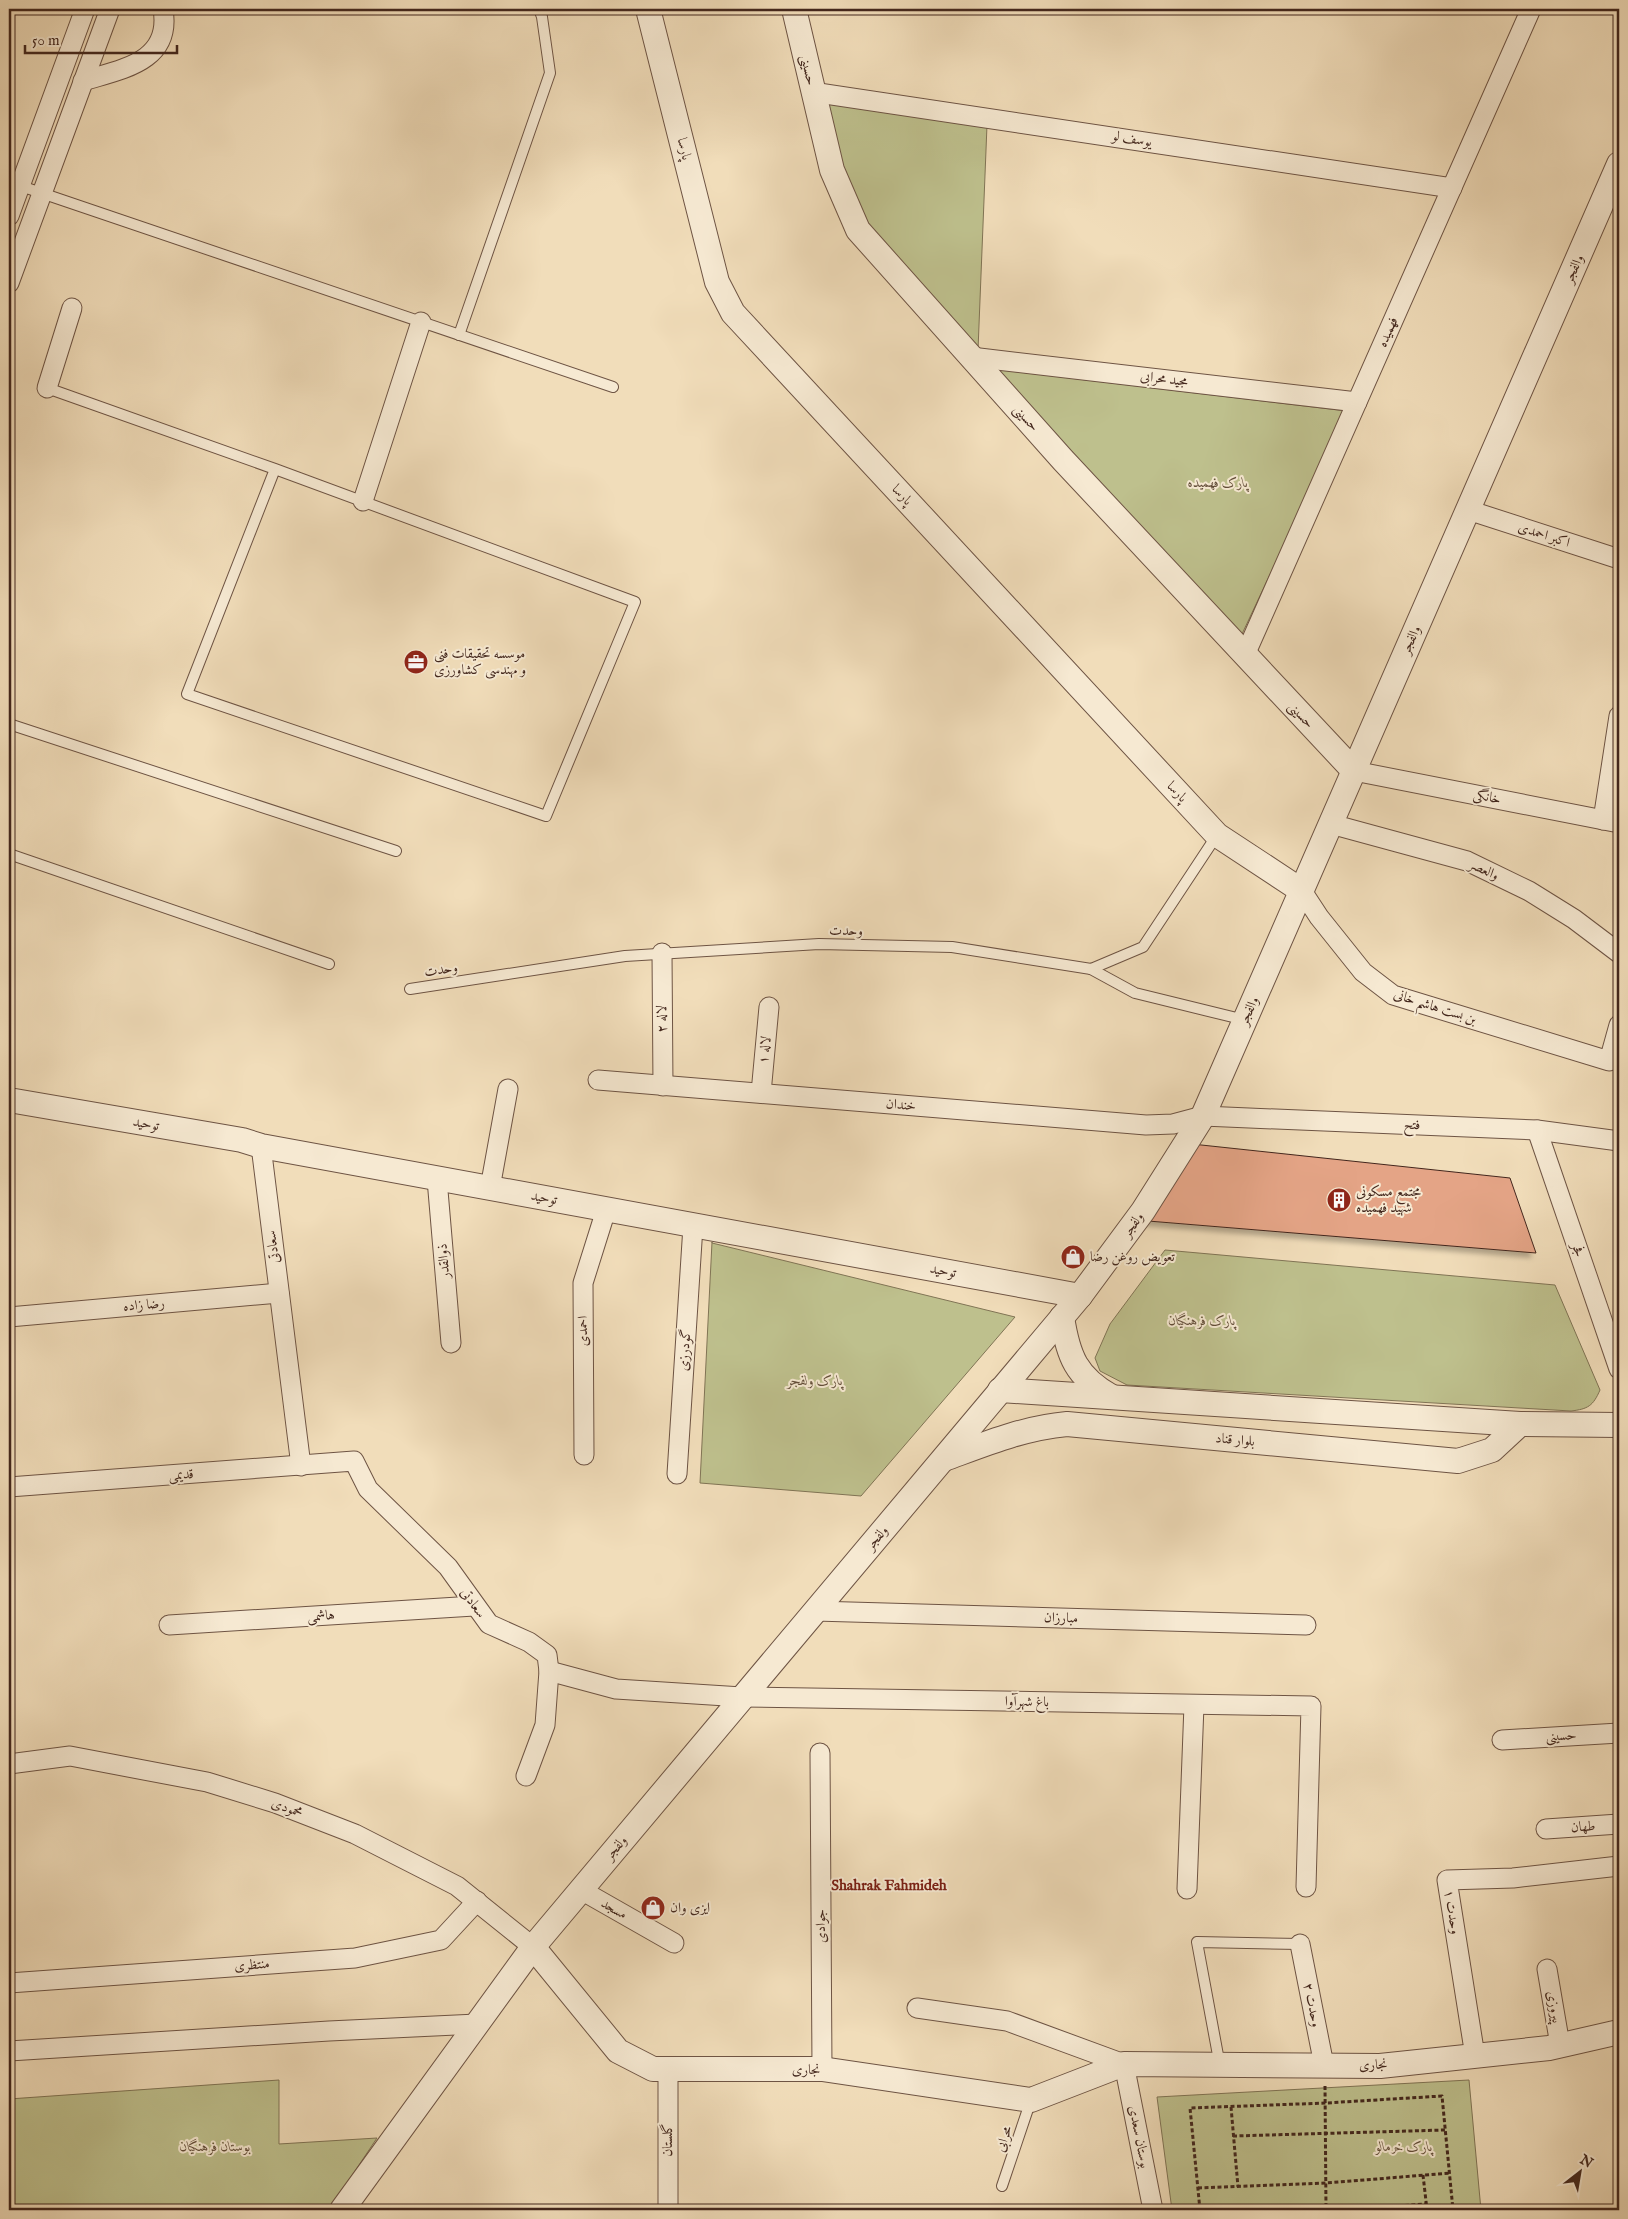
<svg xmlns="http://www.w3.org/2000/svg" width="1628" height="2219" viewBox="0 0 1628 2219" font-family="'IM FELL English',Amiri,serif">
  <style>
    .green { fill: #bec08d; stroke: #807455 }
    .building { fill: #e4a486; stroke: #43271d; filter: url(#shadow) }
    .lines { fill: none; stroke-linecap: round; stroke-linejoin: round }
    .service-casing { stroke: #6e5444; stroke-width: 12 }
    .minor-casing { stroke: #6e5444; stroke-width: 21 }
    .tertiary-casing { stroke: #6e5444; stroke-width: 26 }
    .path { stroke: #43271d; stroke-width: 3; stroke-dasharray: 4 2.5; stroke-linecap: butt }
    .service { stroke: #f6e9d2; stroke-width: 10 }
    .minor { stroke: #f6e9d2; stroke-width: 19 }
    .tertiary { stroke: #f6e9d2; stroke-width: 24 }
    .labels { text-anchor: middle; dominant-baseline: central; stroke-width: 4; stroke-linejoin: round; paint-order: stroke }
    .street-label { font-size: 14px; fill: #43271d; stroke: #f6e9d2 }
    .park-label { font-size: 14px; font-style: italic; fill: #624d39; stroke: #f6e9d2 }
    .poi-label { font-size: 14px; fill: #43271d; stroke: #f6e9d2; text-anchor: start }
    .neighbourhood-label { font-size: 15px; font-weight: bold; fill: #7a1f14; stroke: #f6e9d2 }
  </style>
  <defs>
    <filter id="shadow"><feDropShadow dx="-4.5" dy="4.5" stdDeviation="2.5" flood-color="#0004"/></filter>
  </defs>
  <rect width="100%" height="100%" fill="#f1ddba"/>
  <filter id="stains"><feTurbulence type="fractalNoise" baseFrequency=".004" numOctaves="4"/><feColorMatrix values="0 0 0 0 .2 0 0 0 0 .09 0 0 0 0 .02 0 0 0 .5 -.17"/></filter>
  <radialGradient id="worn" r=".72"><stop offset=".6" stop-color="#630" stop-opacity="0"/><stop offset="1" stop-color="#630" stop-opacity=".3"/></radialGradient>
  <g class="green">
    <path d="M 822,100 L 987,125 L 978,350 L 864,228 L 837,169 Z"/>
    <path d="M 994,369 L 1347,411 L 1242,634 Z"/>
    <path d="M 712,1242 L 712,1243 L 1015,1317 L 861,1496 L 700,1483 Z"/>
    <path d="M 1165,1250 L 1555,1285 L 1600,1390 C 1593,1406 1588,1409 1571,1411 L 1127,1385 L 1100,1371 L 1095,1358 L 1110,1324 Z"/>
    <path d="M 279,2080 L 279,2144 L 377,2138 L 329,2210 L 9,2210 L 9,2099 Z"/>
    <path d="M 1469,2080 L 1481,2210 L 1172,2210 L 1157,2097 Z"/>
  </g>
  <path class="building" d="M 1192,1144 L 1510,1178 L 1536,1253 L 1148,1221 Z"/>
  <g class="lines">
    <defs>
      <g id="service">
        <path d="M 9,182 L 613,387"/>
        <path d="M 459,335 L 550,73 L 542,17 L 539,9"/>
        <path d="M 47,388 L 275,469 L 635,602 L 546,816 L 187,694 L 275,469"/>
        <path d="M 9,724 L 396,851"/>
        <path d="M 9,854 L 329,964"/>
        <path d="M 1091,969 L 1135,993 L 1245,1020"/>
        <path d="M 410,989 L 625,956 L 819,944 L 952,947 L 1091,969 L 1143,947 L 1217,835"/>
        <path d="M 1220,2066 L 1197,1942 L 1300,1944"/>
        <path d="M 1002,2186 L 1031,2100"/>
      </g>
      <g id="minor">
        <path d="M 83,81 C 122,69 172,62 163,9"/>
        <path d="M 812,92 L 1452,188"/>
        <path d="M 9,216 L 85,9"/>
        <path d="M 9,283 L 110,9"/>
        <path d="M 971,357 L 1357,402"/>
        <path d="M 47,388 L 72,308"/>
        <path d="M 363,501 L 421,322"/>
        <path d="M 1468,510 L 1619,559"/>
        <path d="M 1245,655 L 1531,9"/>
        <path d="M 1354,771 L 1619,823"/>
        <path d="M 1603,820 L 1619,716"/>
        <path d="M 1331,824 L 1467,861 L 1529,891 L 1574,919 L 1619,953"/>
        <path d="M 1302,891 L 1319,917 L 1363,972 L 1393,995 L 1609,1061 L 1619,1025"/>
        <path d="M 662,953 L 663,1086"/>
        <path d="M 598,1080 L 1146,1125 L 1173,1124 L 1203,1116 L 1537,1130 L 1619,1141"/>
        <path d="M 761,1093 L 769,1007"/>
        <path d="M 1537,1130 L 1619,1369"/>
        <path d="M 261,1146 L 301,1466"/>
        <path d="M 437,1179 L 451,1343"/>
        <path d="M 490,1188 L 508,1089"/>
        <path d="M 9,1317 L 279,1293"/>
        <path d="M 584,1455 L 583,1283 L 606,1210"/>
        <path d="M 677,1474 L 693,1226"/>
        <path d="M 9,1487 L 354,1461 L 368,1489 L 448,1567 L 489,1624 L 529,1642 L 547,1655 L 549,1671 L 545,1725 L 526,1776"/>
        <path d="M 815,1611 L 1306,1625"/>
        <path d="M 169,1625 L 474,1606"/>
        <path d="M 549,1671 L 616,1689 L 742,1697 L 1311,1706 L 1306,1887"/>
        <path d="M 1502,1740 L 1619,1733"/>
        <path d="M 820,1753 L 822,2069"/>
        <path d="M 9,1764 L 70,1756 L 207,1782 L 275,1803 L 355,1834 L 457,1886 L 533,1947"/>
        <path d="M 1546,1829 L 1619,1824"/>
        <path d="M 1187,1889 L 1194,1705"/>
        <path d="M 581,1890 L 674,1943"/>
        <path d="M 1300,1944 L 1324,2065"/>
        <path d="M 1547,1969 L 1560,2045"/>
        <path d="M 9,1983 L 355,1958 L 441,1940 L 477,1901"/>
        <path d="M 917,2008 L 1007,2021 L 1124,2064 L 1153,2210"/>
        <path d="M 9,2051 L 329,2031 L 477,2024"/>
        <path d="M 1475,2056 L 1447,1880 L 1513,1878 L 1619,1866"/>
        <path d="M 668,2210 L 668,2069"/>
      </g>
      <g id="tertiary">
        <path d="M 648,9 L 717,282 L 733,313 L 1217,835 L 1302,891"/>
        <path d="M 794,9 L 832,170 L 858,230 L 1063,460 L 1354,771"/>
        <path d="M 9,1100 L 242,1140 L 261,1146 L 1080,1296"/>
        <path d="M 1062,1317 C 1068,1356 1076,1377 1112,1397"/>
        <path d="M 1000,1390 L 1520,1424 L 1619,1425"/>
        <path d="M 944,1459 C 985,1444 1023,1428 1067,1424 L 1458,1461 L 1492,1450 L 1520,1424"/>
        <path d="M 533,1947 L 618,2051 L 653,2069 L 822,2069 L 1031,2100 L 1124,2064 L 1380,2066 L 1549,2048 L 1619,2032"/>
        <path d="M 342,2210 L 533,1947 L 1080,1296 L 1143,1211 L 1203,1116 L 1619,164"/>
      </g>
    </defs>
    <use href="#service" class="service-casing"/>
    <use href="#minor" class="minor-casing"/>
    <use href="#tertiary" class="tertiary-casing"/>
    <g class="path">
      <path d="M 1325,2086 L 1326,2210"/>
      <path d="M 1231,2107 L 1238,2187"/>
      <path d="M 1233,2136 L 1445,2130"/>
      <path d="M 1423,2175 L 1427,2210"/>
      <path d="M 1198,2188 L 1326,2183 L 1451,2173"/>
      <path d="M 1200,2210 L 1190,2108 L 1326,2103 L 1442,2096 L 1453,2210"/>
      <path d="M 1340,2210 L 1426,2204"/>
    </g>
    <use href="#service" class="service"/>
    <use href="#minor" class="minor"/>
    <use href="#tertiary" class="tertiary"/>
  </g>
  <defs>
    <symbol id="office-disc" viewBox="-11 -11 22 22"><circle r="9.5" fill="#8f2418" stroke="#f6e9d2"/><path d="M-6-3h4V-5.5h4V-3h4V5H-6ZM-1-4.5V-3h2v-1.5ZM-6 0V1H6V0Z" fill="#fff"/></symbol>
    <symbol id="building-disc" viewBox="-11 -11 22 22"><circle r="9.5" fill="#8f2418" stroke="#f6e9d2"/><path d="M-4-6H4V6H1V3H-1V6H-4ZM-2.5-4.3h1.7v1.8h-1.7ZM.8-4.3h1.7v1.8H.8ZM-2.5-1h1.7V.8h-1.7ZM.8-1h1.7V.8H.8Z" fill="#fff"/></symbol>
    <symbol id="shop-disc" viewBox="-11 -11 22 22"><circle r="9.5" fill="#8f2418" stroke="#f6e9d2"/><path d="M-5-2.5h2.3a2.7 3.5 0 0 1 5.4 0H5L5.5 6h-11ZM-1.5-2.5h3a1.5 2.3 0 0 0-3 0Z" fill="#fff"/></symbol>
  </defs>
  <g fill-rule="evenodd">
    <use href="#office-disc" x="402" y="648" width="28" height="28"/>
    <use href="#building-disc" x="1325" y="1186" width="28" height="28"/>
    <use href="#shop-disc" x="1059" y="1243" width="28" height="28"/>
    <use href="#shop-disc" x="639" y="1894" width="28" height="28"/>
  </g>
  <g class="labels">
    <g class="street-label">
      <text transform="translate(808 70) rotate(78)">حسینی</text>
      <text transform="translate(1132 139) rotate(9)">یوسف لو</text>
      <text transform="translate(684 149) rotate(76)">پارسا</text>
      <text transform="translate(1574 269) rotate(-66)">والفجر</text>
      <text transform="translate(1388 332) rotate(-66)">فهمیده</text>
      <text transform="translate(1164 379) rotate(7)">مجید محرابی</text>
      <text transform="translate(1026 418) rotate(48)">حسینی</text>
      <text transform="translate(902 495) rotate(47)">پارسا</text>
      <text transform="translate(1544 535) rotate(18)">اکبر احمدی</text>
      <text transform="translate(1411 640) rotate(-66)">والفجر</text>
      <text transform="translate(1301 715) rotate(47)">حسینی</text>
      <text transform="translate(1177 792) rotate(47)">پارسا</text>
      <text transform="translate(1487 797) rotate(11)">خانگی</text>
      <text transform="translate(1484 870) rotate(25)">والعصر</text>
      <text transform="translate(846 931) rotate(1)">وحدت</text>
      <text transform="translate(441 970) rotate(-9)">وحدت</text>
      <text transform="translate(1435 1007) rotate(18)">بن بست هاشم خانی</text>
      <text transform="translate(1249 1011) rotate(-66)">والفجر</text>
      <text transform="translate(662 1019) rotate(-91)">لاله ۲</text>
      <text transform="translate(765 1050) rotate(-84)">لاله ۱</text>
      <text transform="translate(901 1105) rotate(5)">خندان</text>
      <text transform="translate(146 1124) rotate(10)">توحید</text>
      <text transform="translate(1412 1125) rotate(2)">فتح</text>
      <text transform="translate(544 1198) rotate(10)">توحید</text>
      <text transform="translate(1133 1225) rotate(-55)">ولفجر</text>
      <text transform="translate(273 1247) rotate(-97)">سعادتی</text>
      <text transform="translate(1578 1250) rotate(71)">فجر</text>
      <text transform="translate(444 1261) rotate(-95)">ذوالقدر</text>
      <text transform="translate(943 1271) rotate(10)">توحید</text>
      <text transform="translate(144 1305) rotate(-5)">رضا زاده</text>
      <text transform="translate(583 1331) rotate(-90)">احمدی</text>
      <text transform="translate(685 1350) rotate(-86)">گودرزی</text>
      <text transform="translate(1235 1440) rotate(5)">بلوار قناد</text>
      <text transform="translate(181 1475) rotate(-4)">قدیمی</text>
      <text transform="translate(877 1538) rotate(-50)">ولفجر</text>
      <text transform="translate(473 1603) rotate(54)">سعادتی</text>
      <text transform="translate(321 1616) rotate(-4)">هاشمی</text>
      <text transform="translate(1061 1618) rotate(2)">مبارزان</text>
      <text transform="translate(1027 1702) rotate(1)">باغ شهرآوا</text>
      <text transform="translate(1561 1736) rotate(-3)">حسینی</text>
      <text transform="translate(287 1808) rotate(20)">محمودی</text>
      <text transform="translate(1583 1827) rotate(-4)">طهان</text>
      <text transform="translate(616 1848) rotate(-50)">ولفجر</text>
      <text transform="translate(614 1909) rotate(29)">مسجد</text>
      <text transform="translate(1452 1912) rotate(81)">وحدت ۱</text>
      <text transform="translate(821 1926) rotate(-90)">جوادی</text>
      <text transform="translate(252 1965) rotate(-4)">منتظری</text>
      <text transform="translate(1312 2005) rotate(79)">وحدت ۲</text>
      <text transform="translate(1554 2007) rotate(80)">پیروزی</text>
      <text transform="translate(1373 2065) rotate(-2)">نجاری</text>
      <text transform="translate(806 2070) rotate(1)">نجاری</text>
      <text transform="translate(1139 2137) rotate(79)">بوستان سعدی</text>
      <text transform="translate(1004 2139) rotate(-71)">محرابی</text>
      <text transform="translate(668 2140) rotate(-90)">گلستان</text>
    </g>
    <g class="park-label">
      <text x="1218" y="483">پارک فهمیده</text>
      <text x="1202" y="1321">پارک فرهنگیان</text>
      <text x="815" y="1381">پارک ولفجر</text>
      <text x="215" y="2147">بوستان فرهنگیان</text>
      <text x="1404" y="2147">پارک خرمالو</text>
    </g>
    <g class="poi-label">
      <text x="434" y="654">موسسه تحقیقات فنی<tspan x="434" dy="16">و مهندسی کشاورزی</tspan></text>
      <text x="1356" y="1192">مجتمع مسکونی<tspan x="1356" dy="16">شهید فهمیده</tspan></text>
      <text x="1090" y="1257">تعویض روغن رضا</text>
      <text x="670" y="1908">ایزی وان</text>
    </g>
    <g class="neighbourhood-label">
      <text x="889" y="1885">Shahrak Fahmideh</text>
    </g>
  </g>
  <rect width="1628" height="2219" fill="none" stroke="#f1ddba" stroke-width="30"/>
  <rect x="10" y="10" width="1608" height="2199" fill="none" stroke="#43271d" stroke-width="2.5"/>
  <rect x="15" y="15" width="1598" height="2189" fill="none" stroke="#43271d"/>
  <g transform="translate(1580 2172) rotate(31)" stroke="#f6e9d2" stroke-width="4" paint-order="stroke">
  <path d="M0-4L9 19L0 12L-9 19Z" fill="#43271d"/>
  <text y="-8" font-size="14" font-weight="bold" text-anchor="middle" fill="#43271d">N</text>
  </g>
  <path d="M25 45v8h152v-8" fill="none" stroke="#43271d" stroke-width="2.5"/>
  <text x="32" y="45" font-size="15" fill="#43271d" stroke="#f6e9d2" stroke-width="4" paint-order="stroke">50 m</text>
  <rect width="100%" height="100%" filter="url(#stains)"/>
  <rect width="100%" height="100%" fill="url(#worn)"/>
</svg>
